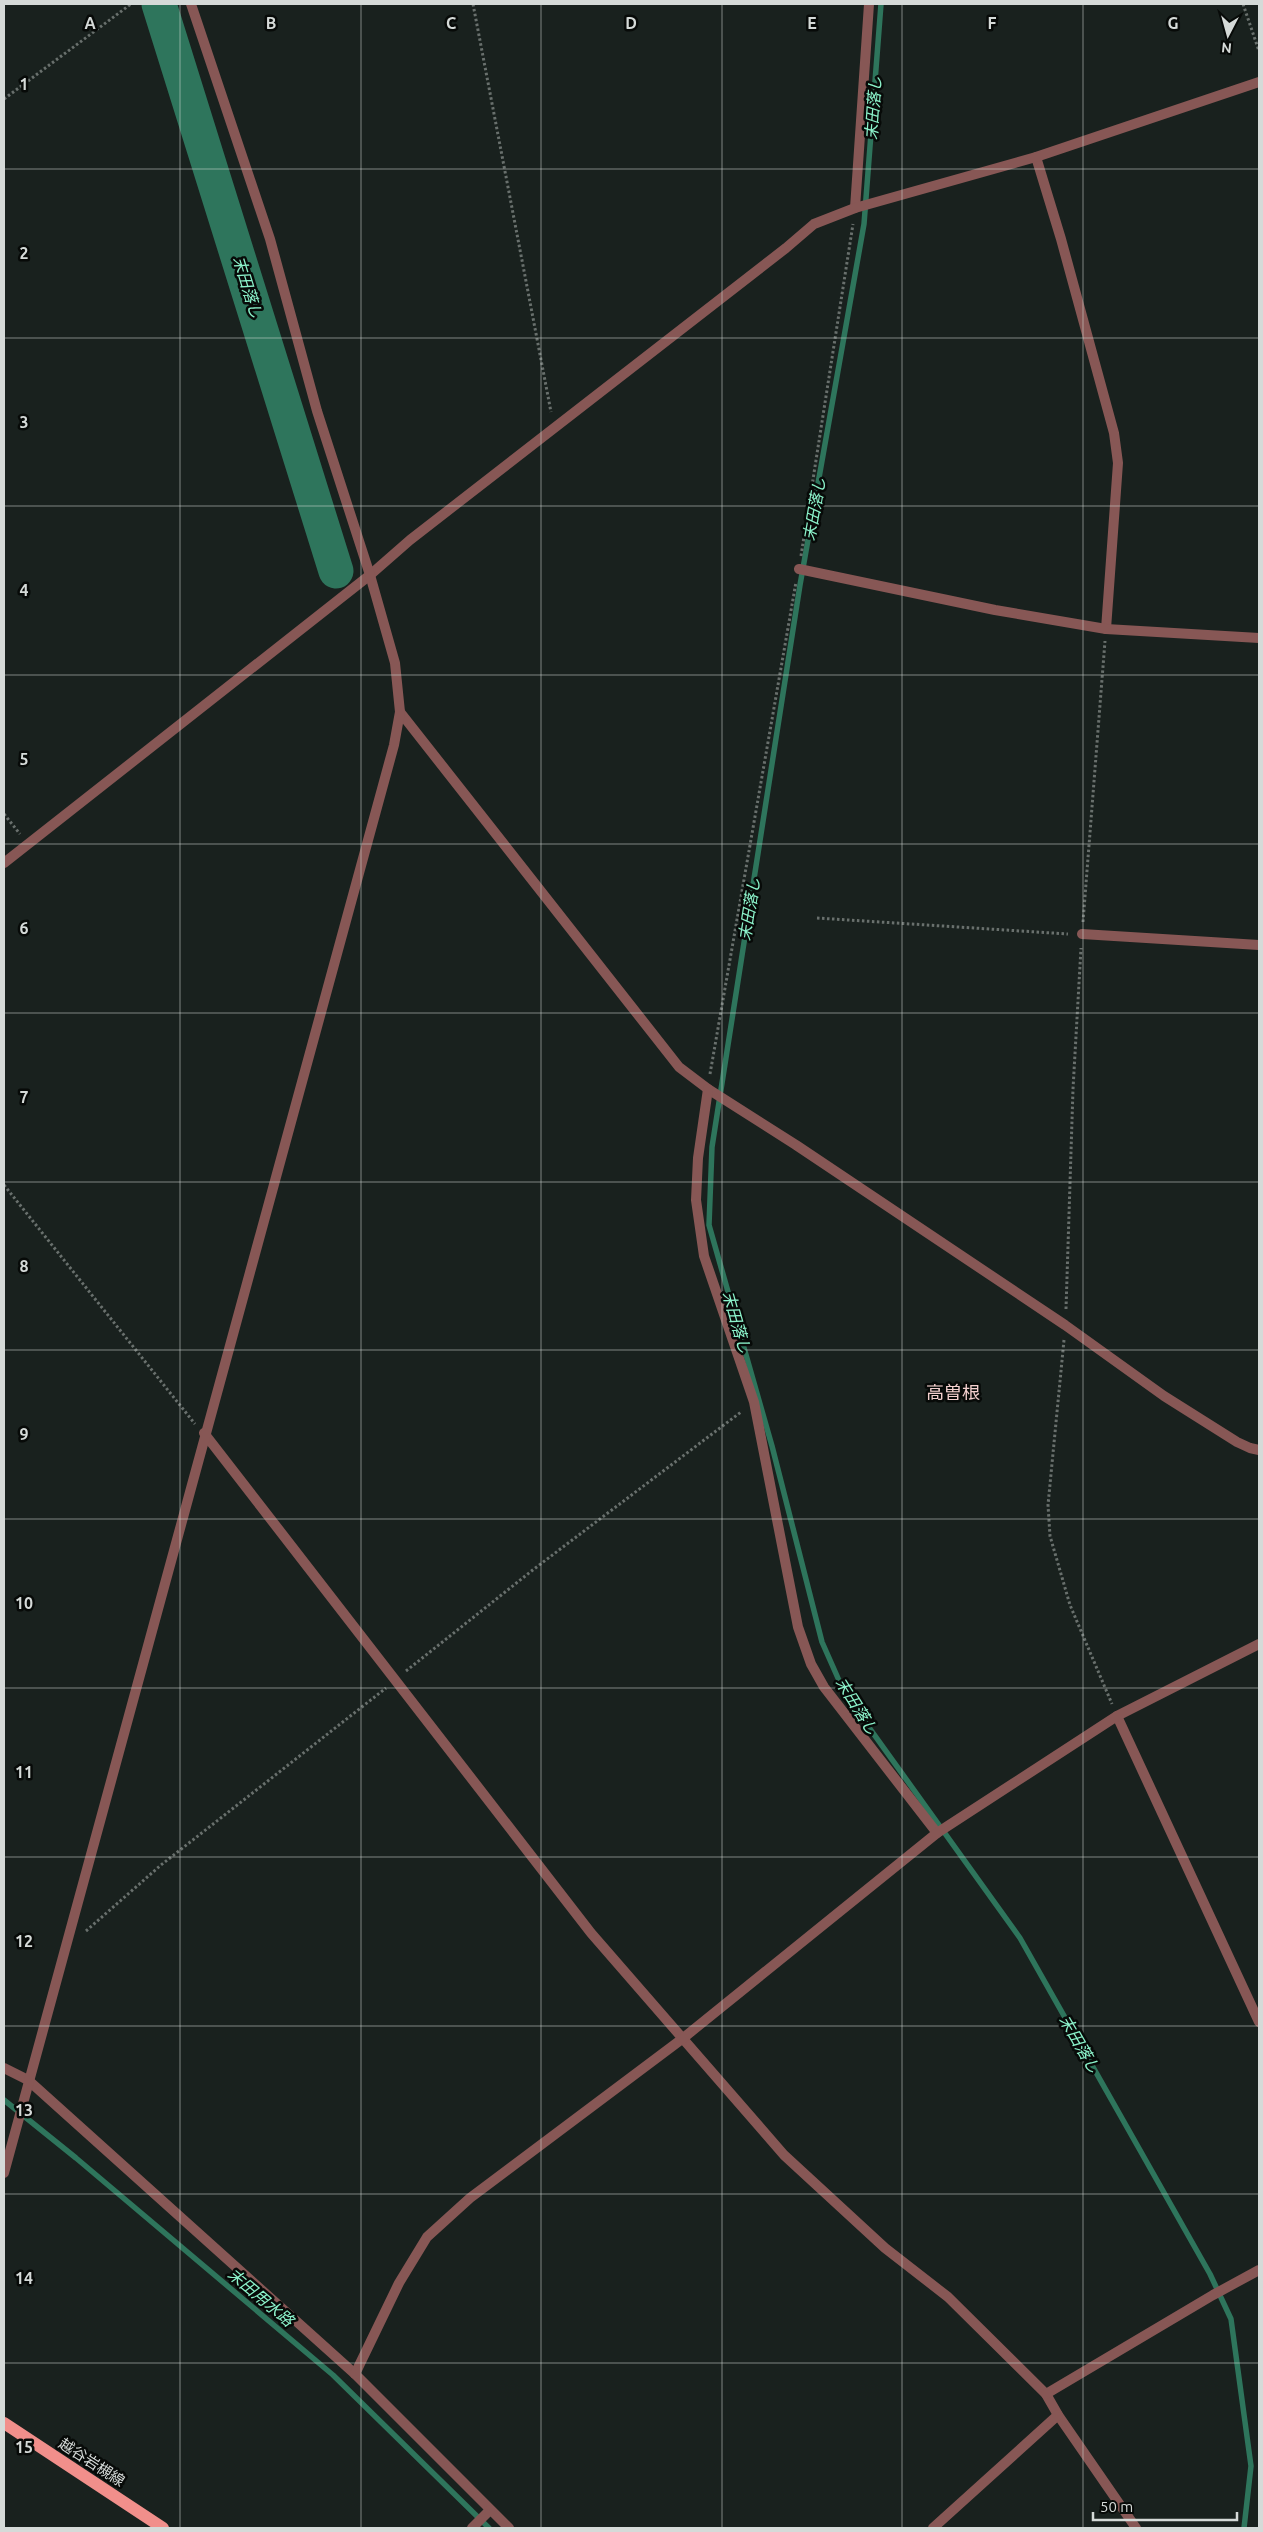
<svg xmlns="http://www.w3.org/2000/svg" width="1263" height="2532" viewBox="0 0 1263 2532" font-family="Ubuntu,'Noto Sans JP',sans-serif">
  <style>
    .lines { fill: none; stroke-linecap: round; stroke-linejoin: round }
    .stream { stroke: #2e755c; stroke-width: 5.5 }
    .river { stroke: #2e755c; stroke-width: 35 }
    .path { stroke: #69706d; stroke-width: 3; stroke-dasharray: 2.5 2.5; stroke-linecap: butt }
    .minor { stroke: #875755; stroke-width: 10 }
    .tertiary { stroke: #875755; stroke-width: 10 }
    .primary { stroke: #f18f8b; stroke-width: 12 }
    .grid { fill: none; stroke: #d5dad8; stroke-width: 1; stroke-opacity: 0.55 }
    .labels { text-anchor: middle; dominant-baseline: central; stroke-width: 5; stroke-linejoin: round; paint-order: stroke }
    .street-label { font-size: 15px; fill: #d5dad8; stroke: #070a08 }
    .water-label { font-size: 16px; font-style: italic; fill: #8cf3cb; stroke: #070a08 }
    .quarter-label { font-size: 18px; fill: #f3d0ce; stroke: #070a08 }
    .grid-label { font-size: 16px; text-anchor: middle; font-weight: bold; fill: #d5dad8; stroke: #070a08; stroke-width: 5; stroke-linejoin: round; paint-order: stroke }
  </style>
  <rect width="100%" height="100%" fill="#19211e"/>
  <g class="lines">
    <g class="stream">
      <path d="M 881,4 L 864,224 L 800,585 L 712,1147 L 709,1225 L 772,1446 L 822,1642 L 845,1694 L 1020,1938 L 1210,2274 L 1231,2319 L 1251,2466 L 1244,2528"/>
      <path d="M 4,2100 L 76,2158 L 333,2375 L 489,2528"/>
    </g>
    <path class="river" d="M 159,4 L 336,571"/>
    <g class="path">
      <path d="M 473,4 L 551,412"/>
      <path d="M 1243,4 L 1259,51"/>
      <path d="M 4,99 L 131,4"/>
      <path d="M 801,556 L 853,224"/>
      <path d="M 4,814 L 20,834"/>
      <path d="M 817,918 L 1068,934"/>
      <path d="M 1083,922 L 1105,641"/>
      <path d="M 710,1074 L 796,582"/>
      <path d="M 4,1185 L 195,1424"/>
      <path d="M 1066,1309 L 1073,1089 L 1081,948"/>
      <path d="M 1064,1340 L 1048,1505 L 1050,1536 L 1070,1605 L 1112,1704"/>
      <path d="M 406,1671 L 534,1569 L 741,1412"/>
      <path d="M 86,1931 L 161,1865 L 386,1688"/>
    </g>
    <g class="minor">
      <path d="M 1036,157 L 1061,239 L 1114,433 L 1118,463 L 1106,629"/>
      <path d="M 855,208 L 869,4"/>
      <path d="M 799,569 L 995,610 L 1106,629 L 1259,638"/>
      <path d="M 400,712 L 679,1067 L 708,1089 L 796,1145 L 1065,1325 L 1164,1396 L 1237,1442 L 1250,1448 L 1259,1450"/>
      <path d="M 4,863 L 370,575 L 410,540 L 786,248 L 814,224 L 855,208 L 1036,157 L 1259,82"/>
      <path d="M 1082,934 L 1259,945"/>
      <path d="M 708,1089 L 698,1158 L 696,1200 L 704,1256 L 754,1402 L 798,1627 L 811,1664 L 824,1687 L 937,1833"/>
      <path d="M 204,1433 L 591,1933 L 784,2155 L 885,2248 L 948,2297 L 1046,2394 L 1058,2415 L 1136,2528"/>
      <path d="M 1117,1716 L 1259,2022"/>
      <path d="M 4,2068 L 28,2080 L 355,2374 L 509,2528"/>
      <path d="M 355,2374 L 399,2283 L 427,2237 L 470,2198 L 682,2039 L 937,1833 L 1117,1716 L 1259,1644"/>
      <path d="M 1046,2394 L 1213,2295 L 1259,2270"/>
      <path d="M 472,2528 L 490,2510"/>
      <path d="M 933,2528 L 1058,2415"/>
    </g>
    <path class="tertiary" d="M 4,2173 L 394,745 L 400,712 L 395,663 L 370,575 L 317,411 L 270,239 L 191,4"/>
    <path class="primary" d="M 4,2423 L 163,2528"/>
  </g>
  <path class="grid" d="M 180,4 L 180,2528M 361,4 L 361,2528M 541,4 L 541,2528M 722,4 L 722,2528M 902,4 L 902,2528M 1083,4 L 1083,2528M 4,169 L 1259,169M 4,338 L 1259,338M 4,506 L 1259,506M 4,675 L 1259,675M 4,844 L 1259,844M 4,1013 L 1259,1013M 4,1182 L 1259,1182M 4,1350 L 1259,1350M 4,1519 L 1259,1519M 4,1688 L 1259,1688M 4,1857 L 1259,1857M 4,2026 L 1259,2026M 4,2194 L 1259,2194M 4,2363 L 1259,2363"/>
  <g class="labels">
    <g class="street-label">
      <text transform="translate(92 2462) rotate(33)">越谷岩槻線</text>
    </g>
    <g class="water-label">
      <text transform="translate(873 108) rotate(-86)">末田落し</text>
      <text transform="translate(248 287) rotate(73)">末田落し</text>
      <text transform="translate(814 509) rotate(-80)">末田落し</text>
      <text transform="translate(749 909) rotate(-81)">末田落し</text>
      <text transform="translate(737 1322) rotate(74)">末田落し</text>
      <text transform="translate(857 1706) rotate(58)">末田落し</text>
      <text transform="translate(1080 2044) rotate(60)">末田落し</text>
      <text transform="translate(261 2297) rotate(40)">末田用水路</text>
    </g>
    <g class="quarter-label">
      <text x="953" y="1392">高曽根</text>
    </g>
  </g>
  <g class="grid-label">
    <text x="90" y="29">A</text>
    <text x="271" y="29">B</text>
    <text x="451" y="29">C</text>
    <text x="631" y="29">D</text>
    <text x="812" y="29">E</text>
    <text x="992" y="29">F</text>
    <text x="1173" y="29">G</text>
    <text x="24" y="90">1</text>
    <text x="24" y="259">2</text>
    <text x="24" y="428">3</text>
    <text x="24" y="596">4</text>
    <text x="24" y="765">5</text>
    <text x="24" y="934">6</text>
    <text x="24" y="1103">7</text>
    <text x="24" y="1272">8</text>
    <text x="24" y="1440">9</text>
    <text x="24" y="1609">10</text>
    <text x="24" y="1778">11</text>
    <text x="24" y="1947">12</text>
    <text x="24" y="2116">13</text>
    <text x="24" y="2284">14</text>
    <text x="24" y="2453">15</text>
  </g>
  <rect width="1263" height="2532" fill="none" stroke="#d5dad8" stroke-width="10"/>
  <g transform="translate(1228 35) rotate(186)" stroke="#070a08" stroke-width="4" paint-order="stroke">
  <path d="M0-4L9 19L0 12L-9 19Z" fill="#d5dad8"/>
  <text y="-8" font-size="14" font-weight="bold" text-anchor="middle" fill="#d5dad8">N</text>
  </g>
  <path d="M1093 2512v8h144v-8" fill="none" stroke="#d5dad8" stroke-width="2.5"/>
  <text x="1100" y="2512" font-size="15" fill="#d5dad8" stroke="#070a08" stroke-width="4" paint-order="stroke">50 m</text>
</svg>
